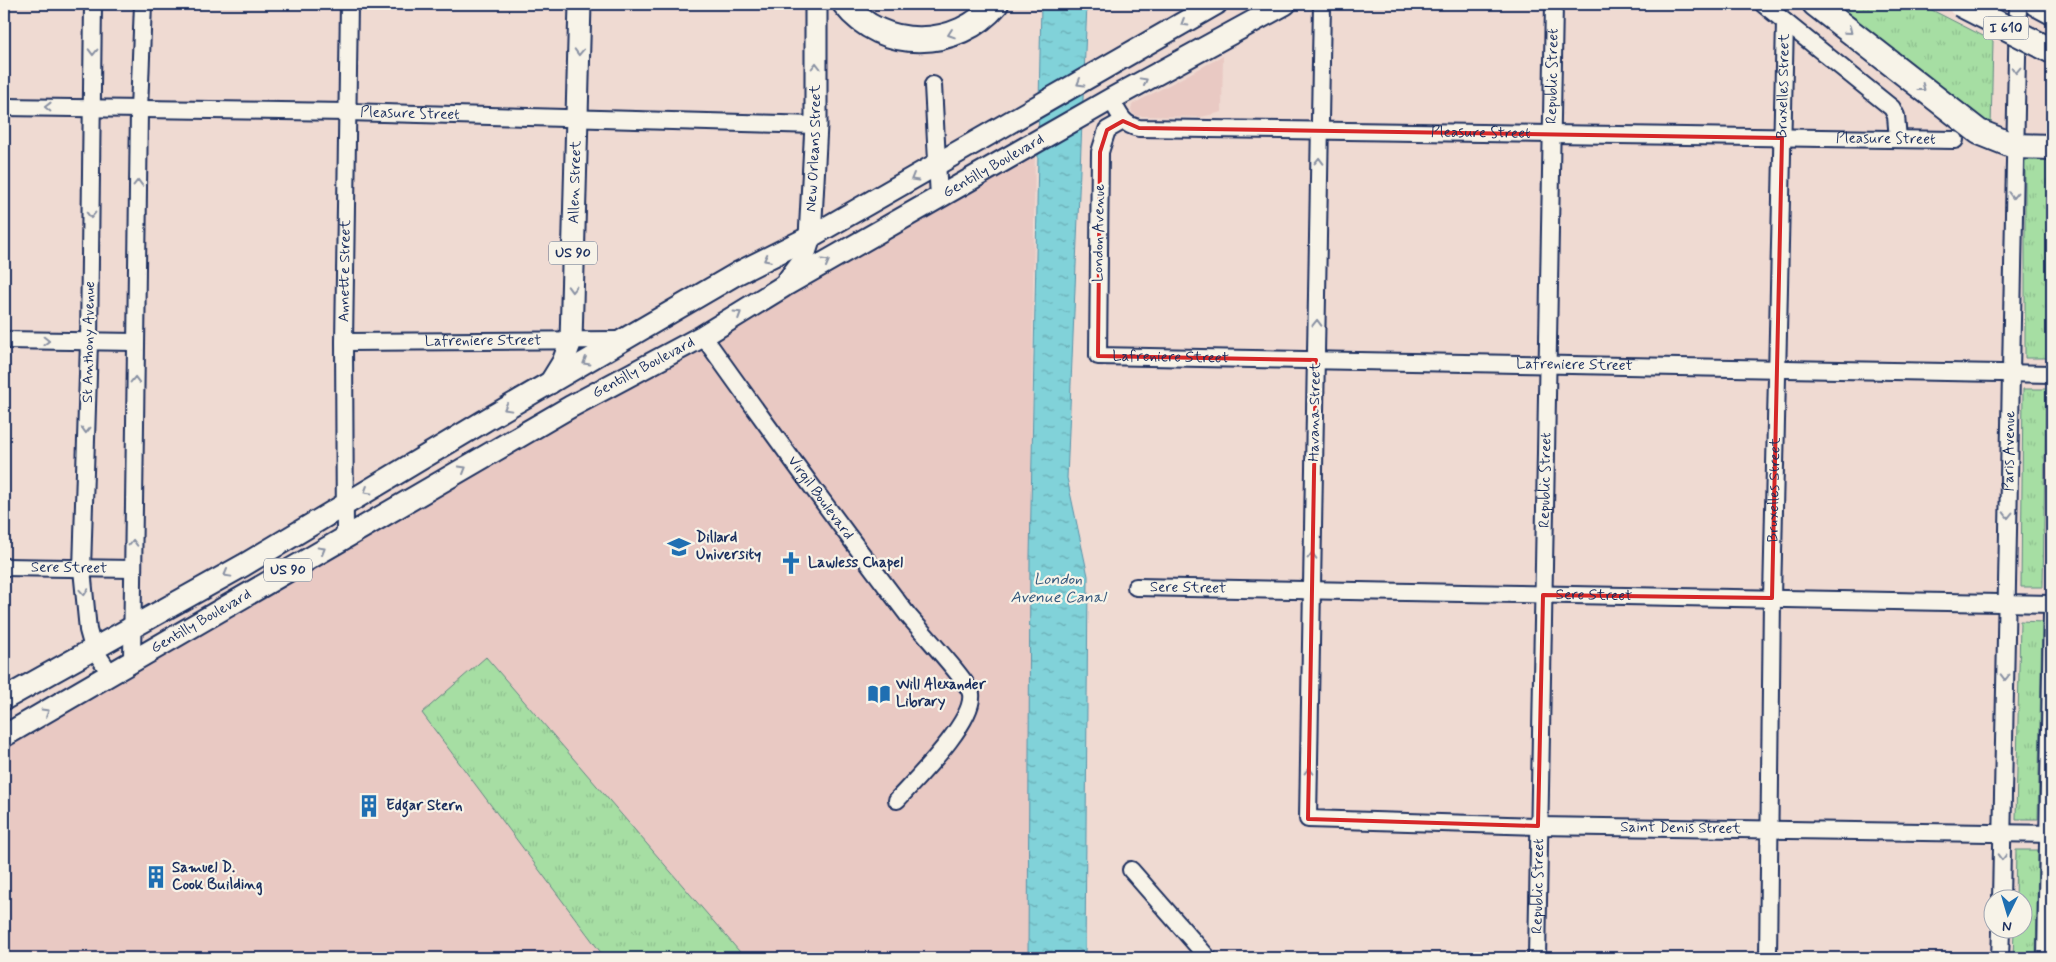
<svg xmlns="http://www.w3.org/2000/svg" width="2056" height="962" viewBox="0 0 2056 962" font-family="Mynerve,sans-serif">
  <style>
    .built { fill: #e9c9c3 }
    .grass { fill: url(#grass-tufts); stroke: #608680 }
    .water { fill: url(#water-ripples); stroke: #5891a8 }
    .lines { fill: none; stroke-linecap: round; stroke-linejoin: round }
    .minor-casing { stroke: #1b2f5e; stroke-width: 20 }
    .major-casing { stroke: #1b2f5e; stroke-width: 25 }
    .highway-casing { stroke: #1b2f5e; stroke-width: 28 }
    .minor { stroke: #f7f3e8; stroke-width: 16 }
    .major { stroke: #f7f3e8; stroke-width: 21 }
    .highway { stroke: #f7f3e8; stroke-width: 24 }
    .highway-bridge-casing { stroke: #1b2f5e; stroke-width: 28; stroke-linecap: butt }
    .highway-bridge { stroke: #f7f3e8; stroke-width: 24 }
    .oneway { stroke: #8991a3 }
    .marked { fill: none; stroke: #d62828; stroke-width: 4; stroke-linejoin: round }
    .labels { text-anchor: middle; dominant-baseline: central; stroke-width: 4.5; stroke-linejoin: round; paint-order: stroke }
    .shield { fill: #f7f3e8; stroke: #5d6a87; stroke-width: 1 }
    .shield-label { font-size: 14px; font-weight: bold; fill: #1b2f5e }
    .street-label { font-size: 15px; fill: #1b2f5e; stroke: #f7f3e8 }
    .poi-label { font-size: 15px; font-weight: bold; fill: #1b2f5e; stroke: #f7f3e8; text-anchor: start }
    .water-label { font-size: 16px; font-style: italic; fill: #34587d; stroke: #f7f3e8 }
  </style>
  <defs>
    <pattern id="grass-tufts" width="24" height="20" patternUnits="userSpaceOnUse" patternTransform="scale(1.25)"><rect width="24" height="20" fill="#a6dea3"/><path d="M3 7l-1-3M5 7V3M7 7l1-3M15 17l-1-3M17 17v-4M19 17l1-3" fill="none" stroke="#8ebf8f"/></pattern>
    <pattern id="water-ripples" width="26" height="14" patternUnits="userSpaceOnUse" patternTransform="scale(1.25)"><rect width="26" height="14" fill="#81d2d9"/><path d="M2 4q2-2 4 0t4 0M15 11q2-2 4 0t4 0" fill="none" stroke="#69abb3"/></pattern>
  </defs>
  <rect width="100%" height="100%" fill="#efdad2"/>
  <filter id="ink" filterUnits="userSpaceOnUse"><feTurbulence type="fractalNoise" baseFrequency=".02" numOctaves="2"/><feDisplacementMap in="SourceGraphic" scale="10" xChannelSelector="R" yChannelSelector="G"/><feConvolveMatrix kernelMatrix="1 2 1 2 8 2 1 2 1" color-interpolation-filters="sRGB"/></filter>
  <g filter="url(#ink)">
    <g class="built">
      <path d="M 1223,56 L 1222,112 L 1201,117 L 1137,116 L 1132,113 L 1131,108 L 1133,104 Z"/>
      <path d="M 1035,143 L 1030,557 L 1028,958 L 4,958 L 4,736 Z"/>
    </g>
    <g class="grass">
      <path d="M 1826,4 L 1920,4 L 1993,41 L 1991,128 Z"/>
      <path d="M 2025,157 L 2051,157 L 2047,358 L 2025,358 Z"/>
      <path d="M 2023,389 L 2046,389 L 2043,587 L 2021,587 Z"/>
      <path d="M 2020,621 L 2042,622 L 2038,819 L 2016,819 Z"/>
      <path d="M 486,657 L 745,958 L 605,958 L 422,713 Z"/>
      <path d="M 2016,850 L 2038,850 L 2036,958 L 2013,958 L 2014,930 L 2024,930 L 2024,900 L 2015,899 Z"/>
    </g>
    <path class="water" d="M 1041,4 L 1087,4 L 1067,478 L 1088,576 L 1085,958 L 1028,958 L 1030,557 Z"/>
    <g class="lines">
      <defs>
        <g id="minor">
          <path d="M 93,4 L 89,342 L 82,569 L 88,630 L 93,648 L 110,673"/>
          <path id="s1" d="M 1322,4 L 1308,819 L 1538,826 L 2052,834"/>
          <path d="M 1763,4 L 1892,108 L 1896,116 L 1898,139"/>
          <path d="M 933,85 L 939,198"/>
          <path id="s2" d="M 1111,99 C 1119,113 1122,125 1139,128 L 1955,140"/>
          <path id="s3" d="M 4,107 L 347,112 L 816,125"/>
          <path id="s4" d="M 1123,121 L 1107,130 L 1100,152 L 1098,356 L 2052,374"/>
          <path id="s5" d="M 703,336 C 770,430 838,523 907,614 C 919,629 969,682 971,694 C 975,721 915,780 897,800"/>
          <path d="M 4,340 L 136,342"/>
          <path id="s6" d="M 344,342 L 623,340"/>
          <path id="s7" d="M 345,537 L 344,342 L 349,4"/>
          <path id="s8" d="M 4,567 L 133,569"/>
          <path id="s9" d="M 1136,587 L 2052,604"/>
          <path d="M 132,661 L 139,110 L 143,4"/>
          <path d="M 1131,870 L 1208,958"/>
          <path id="s10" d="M 2001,900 L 2018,4"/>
          <path id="s11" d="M 1537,958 L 1554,4"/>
          <path id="s12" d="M 1768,958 L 1772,598 L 1785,22"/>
          <path d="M 2000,958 L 2001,930"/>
          <path d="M 2046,958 L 2052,615"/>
        </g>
        <g id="major">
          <path id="s13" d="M 787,282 L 802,262 L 810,237 L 816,125 L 816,4"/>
          <path id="s14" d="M 550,383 L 563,362 L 571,341 L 580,4"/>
          <path d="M 4,699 L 244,565 L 491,417 L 738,273 L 810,237 L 1216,4"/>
          <path id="s15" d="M 4,736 L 570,407 L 703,336 L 784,286 L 1111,99 L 1285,4"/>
        </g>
        <g id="highway">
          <path d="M 845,4 C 882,52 958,50 996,4"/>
          <path d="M 1815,4 L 1979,132 L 2014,146 L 2052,147"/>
          <path d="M 2037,4 L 2052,12"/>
        </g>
      </defs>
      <use href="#minor" class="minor-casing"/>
      <use href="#major" class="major-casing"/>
      <use href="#highway" class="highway-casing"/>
      <use href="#minor" class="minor"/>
      <use href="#major" class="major"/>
      <use href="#highway" class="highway"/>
      <defs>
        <path id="highway-bridge" d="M 1960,4 L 2052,51"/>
      </defs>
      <use href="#highway-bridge" class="highway-bridge-casing"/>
      <use href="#highway-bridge" class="highway-bridge"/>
    </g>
    <defs><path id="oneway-chevron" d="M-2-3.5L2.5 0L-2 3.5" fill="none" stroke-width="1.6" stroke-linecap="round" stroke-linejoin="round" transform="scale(1.25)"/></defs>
    <g class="oneway">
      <use href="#oneway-chevron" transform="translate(1184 23) rotate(149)"/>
      <use href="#oneway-chevron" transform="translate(1849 31) rotate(39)"/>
      <use href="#oneway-chevron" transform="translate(951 34) rotate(161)"/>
      <use href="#oneway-chevron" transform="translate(93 52) rotate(91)"/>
      <use href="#oneway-chevron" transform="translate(579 52) rotate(92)"/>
      <use href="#oneway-chevron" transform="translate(816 66) rotate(-90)"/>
      <use href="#oneway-chevron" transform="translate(2016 70) rotate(92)"/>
      <use href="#oneway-chevron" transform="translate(1144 81) rotate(-29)"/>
      <use href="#oneway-chevron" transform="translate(1080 83) rotate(150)"/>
      <use href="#oneway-chevron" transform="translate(1922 88) rotate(37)"/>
      <use href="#oneway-chevron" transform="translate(48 107) rotate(-179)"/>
      <use href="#oneway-chevron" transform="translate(1319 161) rotate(-89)"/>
      <use href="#oneway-chevron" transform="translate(914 178) rotate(150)"/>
      <use href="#oneway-chevron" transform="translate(138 183) rotate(-89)"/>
      <use href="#oneway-chevron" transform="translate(2013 195) rotate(91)"/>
      <use href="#oneway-chevron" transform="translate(91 215) rotate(91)"/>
      <use href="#oneway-chevron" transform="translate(767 259) rotate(153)"/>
      <use href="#oneway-chevron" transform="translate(826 262) rotate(-29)"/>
      <use href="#oneway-chevron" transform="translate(572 289) rotate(92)"/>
      <use href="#oneway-chevron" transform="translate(738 314) rotate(-32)"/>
      <use href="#oneway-chevron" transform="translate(1317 323) rotate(-89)"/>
      <use href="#oneway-chevron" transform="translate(46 341) rotate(1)"/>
      <use href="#oneway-chevron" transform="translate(586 362) rotate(149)"/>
      <use href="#oneway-chevron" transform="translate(135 380) rotate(-89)"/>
      <use href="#oneway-chevron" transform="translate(507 408) rotate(151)"/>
      <use href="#oneway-chevron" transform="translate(86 430) rotate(92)"/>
      <use href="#oneway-chevron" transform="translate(463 469) rotate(-30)"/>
      <use href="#oneway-chevron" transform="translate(367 491) rotate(149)"/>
      <use href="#oneway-chevron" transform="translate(2008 515) rotate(91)"/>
      <use href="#oneway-chevron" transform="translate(133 543) rotate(-89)"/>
      <use href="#oneway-chevron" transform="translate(322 550) rotate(-30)"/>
      <use href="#oneway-chevron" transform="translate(1312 556) rotate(-89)"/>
      <use href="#oneway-chevron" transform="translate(227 574) rotate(151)"/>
      <use href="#oneway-chevron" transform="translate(84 592) rotate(86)"/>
      <use href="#oneway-chevron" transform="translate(2005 677) rotate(91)"/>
      <use href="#oneway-chevron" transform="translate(46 712) rotate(-31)"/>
      <use href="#oneway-chevron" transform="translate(1309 771) rotate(-89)"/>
      <use href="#oneway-chevron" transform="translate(2002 857) rotate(91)"/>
    </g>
  </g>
  <path class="marked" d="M 1123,121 L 1139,128 L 1782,138 L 1772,598 L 1543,595 L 1538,826 L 1308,819 L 1316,360 L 1098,356 L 1100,152 L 1107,130 Z"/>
  <defs>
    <symbol id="university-bare" viewBox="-9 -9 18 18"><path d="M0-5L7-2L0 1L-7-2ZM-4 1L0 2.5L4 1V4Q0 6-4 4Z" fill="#1f6fb2" stroke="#f7f3e8" stroke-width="2.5" paint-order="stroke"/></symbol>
    <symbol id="church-bare" viewBox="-9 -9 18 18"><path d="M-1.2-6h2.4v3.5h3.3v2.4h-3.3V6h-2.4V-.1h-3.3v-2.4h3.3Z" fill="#1f6fb2" stroke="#f7f3e8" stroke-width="2.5" paint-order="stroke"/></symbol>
    <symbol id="library-bare" viewBox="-9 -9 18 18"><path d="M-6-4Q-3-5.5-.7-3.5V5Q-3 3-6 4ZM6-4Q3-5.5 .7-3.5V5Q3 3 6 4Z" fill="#1f6fb2" stroke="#f7f3e8" stroke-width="2.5" paint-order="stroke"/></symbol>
    <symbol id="building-bare" viewBox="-9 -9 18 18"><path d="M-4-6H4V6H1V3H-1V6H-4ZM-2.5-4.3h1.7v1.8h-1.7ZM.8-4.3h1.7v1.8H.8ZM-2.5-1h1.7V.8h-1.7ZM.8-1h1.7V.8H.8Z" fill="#1f6fb2" stroke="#f7f3e8" stroke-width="2.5" paint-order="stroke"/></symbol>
  </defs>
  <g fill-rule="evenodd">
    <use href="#university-bare" x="663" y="531" width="32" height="32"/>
    <use href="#church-bare" x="775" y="547" width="32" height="32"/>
    <use href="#library-bare" x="863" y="678" width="32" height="32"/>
    <use href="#building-bare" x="353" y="790" width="32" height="32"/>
    <use href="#building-bare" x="140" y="861" width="32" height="32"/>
  </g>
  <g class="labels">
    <g class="shield">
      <rect x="1983.5" y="16.5" width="45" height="23" rx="4"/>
      <rect x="549" y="241.5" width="48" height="23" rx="4"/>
      <rect x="264" y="558.5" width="48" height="23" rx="4"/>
    </g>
    <g class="shield-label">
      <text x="2006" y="28">I 610</text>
      <text x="573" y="253">US 90</text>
      <text x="288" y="570">US 90</text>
    </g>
    <g class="street-label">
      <text stroke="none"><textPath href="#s11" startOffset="882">Republic Street</textPath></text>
      <text stroke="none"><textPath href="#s12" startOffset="872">Bruxelles Street</textPath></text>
      <text stroke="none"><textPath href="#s3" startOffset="406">Pleasure Street</textPath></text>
      <text stroke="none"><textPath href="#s2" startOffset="384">Pleasure Street</textPath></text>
      <text stroke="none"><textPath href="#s2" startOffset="789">Pleasure Street</textPath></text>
      <text stroke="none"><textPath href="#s13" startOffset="140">New Orleans Street</textPath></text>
      <text stroke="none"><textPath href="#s15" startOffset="1142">Gentilly Boulevard</textPath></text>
      <text stroke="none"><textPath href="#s14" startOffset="206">Allen Street</textPath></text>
      <text transform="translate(1099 233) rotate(-89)">London Avenue</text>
      <text stroke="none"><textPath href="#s7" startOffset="266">Annette Street</textPath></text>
      <text stroke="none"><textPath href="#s6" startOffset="139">Lafreniere Street</textPath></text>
      <text transform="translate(89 342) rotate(-89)">St Anthony Avenue</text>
      <text stroke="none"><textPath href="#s4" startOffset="318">Lafreniere Street</textPath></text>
      <text stroke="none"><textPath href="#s4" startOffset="722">Lafreniere Street</textPath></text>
      <text stroke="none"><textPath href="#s15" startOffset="738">Gentilly Boulevard</textPath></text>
      <text transform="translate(1315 412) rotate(-89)">Havana Street</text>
      <text stroke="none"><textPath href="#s10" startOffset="449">Paris Avenue</textPath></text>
      <text stroke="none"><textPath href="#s11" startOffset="478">Republic Street</textPath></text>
      <text stroke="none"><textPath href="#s12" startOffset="468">Bruxelles Street</textPath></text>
      <text stroke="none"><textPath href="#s5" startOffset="200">Virgil Boulevard</textPath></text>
      <text stroke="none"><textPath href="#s8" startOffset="65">Sere Street</textPath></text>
      <text stroke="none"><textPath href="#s9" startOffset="52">Sere Street</textPath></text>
      <text stroke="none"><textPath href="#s9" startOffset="458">Sere Street</textPath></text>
      <text stroke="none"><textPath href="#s15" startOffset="228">Gentilly Boulevard</textPath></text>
      <text stroke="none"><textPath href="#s1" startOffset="1188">Saint Denis Street</textPath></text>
      <text stroke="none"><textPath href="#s11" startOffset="72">Republic Street</textPath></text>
    </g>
    <g class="poi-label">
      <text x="696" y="538">Dillard<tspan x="696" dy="17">University</tspan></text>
      <text x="808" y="563">Lawless Chapel</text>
      <text x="896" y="685">Will Alexander<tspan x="896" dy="17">Library</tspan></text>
      <text x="386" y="806">Edgar Stern</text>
      <text x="172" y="868">Samuel D.<tspan x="172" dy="17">Cook Building</tspan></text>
    </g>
    <g class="water-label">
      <text x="1058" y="579">London<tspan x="1058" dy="18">Avenue Canal</tspan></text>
    </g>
  </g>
  <rect width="2056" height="962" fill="none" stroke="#f7f3e8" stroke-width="20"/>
  <rect x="10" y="10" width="2036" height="942" fill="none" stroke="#1b2f5e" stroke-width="2" filter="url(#ink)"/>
  <g transform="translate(2008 914) rotate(185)"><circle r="24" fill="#f7f3e8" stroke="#9fa5b1"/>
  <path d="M0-4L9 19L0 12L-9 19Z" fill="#1f6fb2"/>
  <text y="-8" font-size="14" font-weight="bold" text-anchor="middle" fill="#1b2f5e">N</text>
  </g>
</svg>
